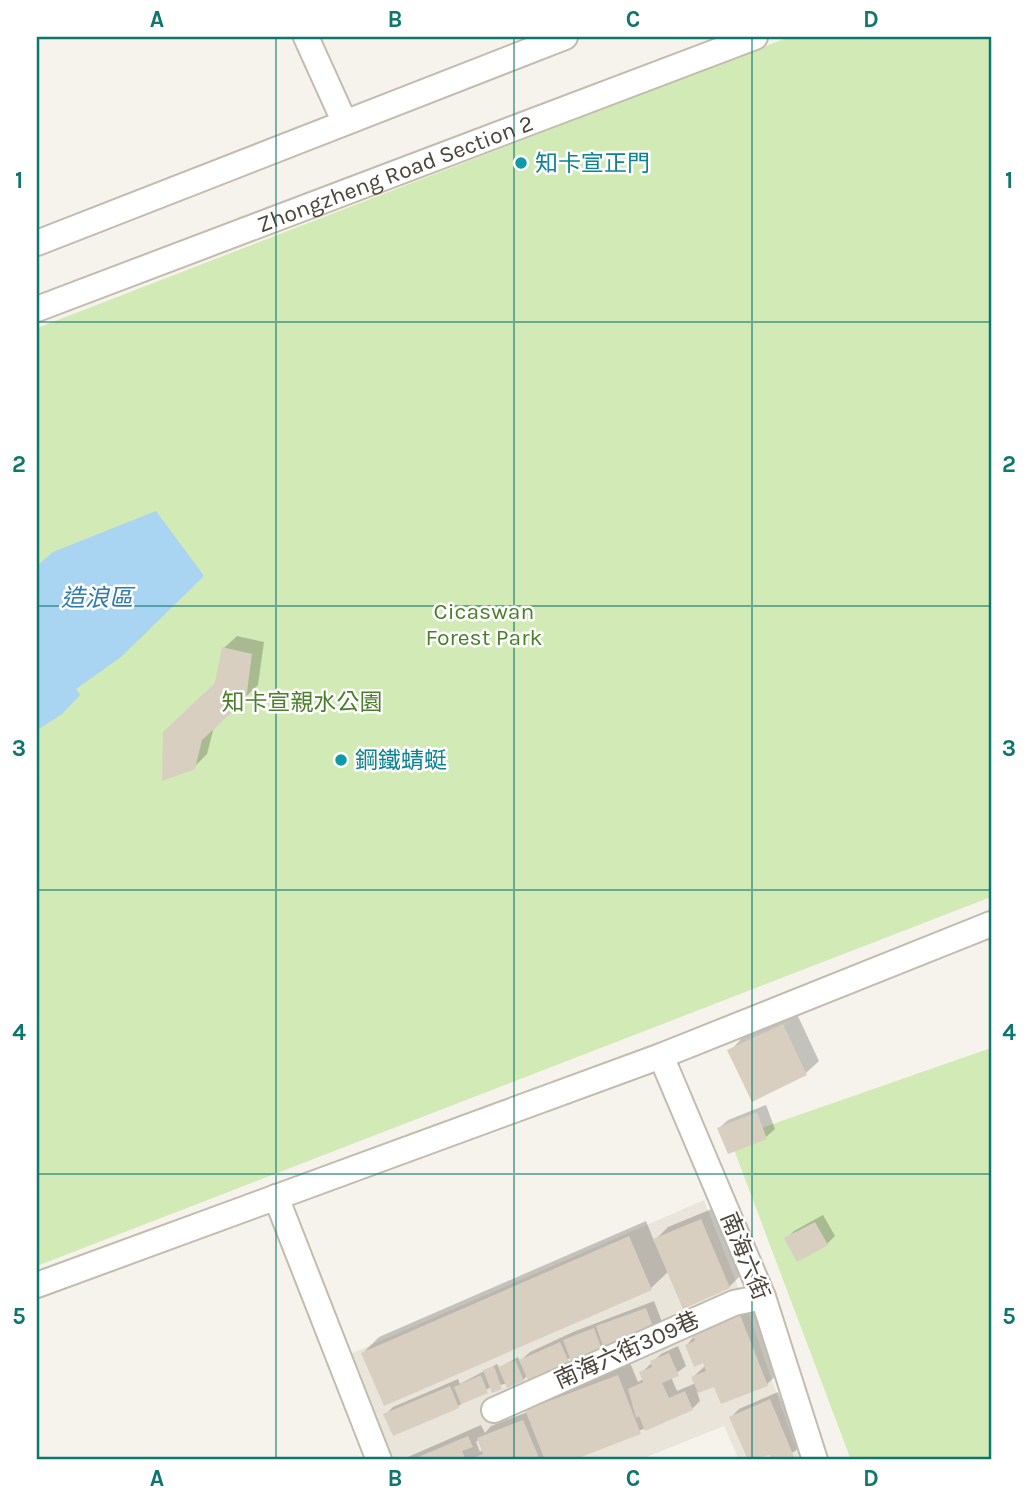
<svg xmlns="http://www.w3.org/2000/svg" width="1028" height="1497" viewBox="0 0 1028 1497" font-family="Karla,'Noto Sans TC',sans-serif">
  <style>
    .residential { fill: #eae5da }
    .green { fill: #d2eab5 }
    .water { fill: #a9d4f2 }
    .shadow { fill: #0003; fill-rule: evenodd }
    .building { fill: #d8cfc1 }
    .lines { fill: none; stroke-linecap: round; stroke-linejoin: round }
    .minor-casing { stroke: #c2bbae; stroke-width: 28 }
    .minor { stroke: #fff; stroke-width: 24 }
    .grid { fill: none; stroke: #0f766e; stroke-width: 2; stroke-opacity: 0.55 }
    .culture-dot { fill: #0f9aa8; stroke: #fff; stroke-width: 2.5 }
    .labels { text-anchor: middle; dominant-baseline: central; stroke-width: 5; stroke-linejoin: round; paint-order: stroke }
    .culture-label { font-size: 23px; fill: #0d838f; stroke: #fff; text-anchor: start }
    .street-label { font-size: 23px; fill: #4b4439; stroke: #fff }
    .park-label { font-size: 23px; fill: #4a7f2a; stroke: #fff }
    .water-label { font-size: 24px; font-style: italic; fill: #2e7ab2; stroke: #fff }
    .neatline { fill: none; stroke: #0f766e; stroke-width: 2.5 }
    .grid-label { font-size: 23px; text-anchor: middle; font-weight: bold; fill: #0f766e }
  </style>
  <rect width="100%" height="100%" fill="#f6f3ec"/>
  <path class="residential" d="M 704,1200 L 751,1320 L 800,1460 L 739,1460 L 724,1426 L 639,1460 L 381,1460 L 341,1358 Z"/>
  <g class="green">
    <path d="M 789,37 L 991,37 L 991,897 L 37,1266 L 37,328 Z"/>
    <path d="M 991,1048 L 991,1460 L 851,1460 L 730,1139 Z"/>
  </g>
  <path class="water" d="M 156,511 L 204,576 L 121,657 L 76,689 L 80,695 L 62,714 L 37,730 L 37,566 L 53,552 Z"/>
  <g class="shadow">
    <path d="M 237,636 L 264,642 L 258,685 L 214,727 L 207,754 L 194,767 L 224,648 Z"/>
    <path d="M 796,1012 L 819,1061 L 806,1073 L 753,1099 L 730,1051 L 742,1038 Z"/>
    <path d="M 766,1105 L 775,1129 L 766,1137 L 729,1152 L 719,1128 L 728,1120 Z"/>
    <path d="M 714,1208 L 742,1274 L 729,1287 L 669,1271 L 651,1288 L 385,1404 L 363,1353 L 379,1337 L 646,1221 L 654,1241 L 668,1227 Z"/>
    <path d="M 823,1215 L 835,1236 L 827,1244 L 786,1239 L 794,1231 Z"/>
    <path d="M 654,1301 L 662,1322 L 654,1330 L 605,1344 L 528,1375 L 523,1380 L 491,1387 L 458,1406 L 385,1415 L 393,1407 L 458,1379 L 460,1384 L 497,1364 L 499,1368 L 518,1357 L 520,1361 L 530,1352 L 573,1332 Z"/>
    <path d="M 753,1304 L 780,1372 L 767,1384 L 715,1384 L 697,1392 L 700,1401 L 692,1409 L 568,1460 L 401,1460 L 481,1425 L 485,1433 L 491,1426 L 528,1412 L 540,1398 L 630,1363 L 638,1382 L 643,1379 L 641,1373 L 661,1354 L 678,1346 L 686,1366 L 671,1377 L 677,1391 L 696,1383 L 693,1377 L 706,1365 L 687,1345 L 695,1335 ZM 479,1439 L 483,1449 L 480,1452 L 476,1442 Z"/>
    <path d="M 778,1392 L 801,1447 L 781,1460 L 773,1460 L 770,1453 L 750,1460 L 731,1417 L 739,1409 Z"/>
  </g>
  <g class="building">
    <path d="M 222,647 L 252,654 L 246,699 L 202,740 L 195,769 L 162,781 L 163,732 L 215,683 Z"/>
    <path d="M 783,1024 L 807,1075 L 752,1102 L 727,1050 Z"/>
    <path d="M 757,1112 L 767,1139 L 728,1154 L 717,1128 Z"/>
    <path d="M 701,1219 L 730,1288 L 683,1309 L 653,1239 Z"/>
    <path d="M 815,1222 L 828,1245 L 797,1262 L 784,1238 Z"/>
    <path d="M 629,1236 L 652,1290 L 384,1406 L 361,1353 Z"/>
    <path d="M 646,1308 L 655,1332 L 604,1349 L 596,1326 Z"/>
    <path d="M 740,1315 L 768,1386 L 721,1404 L 714,1387 L 698,1393 L 691,1377 L 706,1371 L 703,1363 L 694,1367 L 685,1345 L 695,1341 L 692,1334 Z"/>
    <path d="M 594,1328 L 602,1350 L 571,1361 L 563,1340 Z"/>
    <path d="M 560,1342 L 569,1362 L 528,1380 L 519,1360 Z"/>
    <path d="M 669,1353 L 679,1376 L 662,1383 L 669,1398 L 685,1391 L 693,1410 L 645,1431 L 639,1416 L 636,1418 L 628,1389 L 643,1382 L 639,1372 L 652,1367 L 650,1361 Z"/>
    <path d="M 515,1360 L 524,1381 L 507,1388 L 498,1367 Z"/>
    <path d="M 494,1366 L 502,1389 L 492,1393 L 483,1370 Z"/>
    <path d="M 481,1375 L 488,1393 L 461,1404 L 454,1387 Z"/>
    <path d="M 618,1375 L 641,1434 L 573,1460 L 545,1460 L 525,1410 Z"/>
    <path d="M 450,1386 L 459,1408 L 393,1436 L 383,1414 Z"/>
    <path d="M 770,1399 L 794,1457 L 771,1460 L 770,1455 L 748,1460 L 729,1417 Z"/>
    <path d="M 523,1420 L 540,1460 L 468,1460 L 483,1454 L 477,1438 Z"/>
    <path d="M 468,1436 L 473,1447 L 462,1451 L 466,1460 L 411,1460 Z"/>
  </g>
  <g class="lines">
    <defs>
      <g id="minor">
        <path d="M 306,37 L 344,121"/>
        <path d="M 37,243 L 565,37"/>
        <path id="s1" d="M 37,309 L 755,37"/>
        <path d="M 661,1056 L 763,1297 L 815,1460"/>
        <path d="M 276,1197 L 379,1460"/>
        <path d="M 37,1285 L 661,1056 L 991,924"/>
        <path d="M 494,1410 L 734,1303 L 763,1297"/>
      </g>
    </defs>
    <use href="#minor" class="minor-casing"/>
    <use href="#minor" class="minor"/>
  </g>
  <path class="grid" d="M 276,37 L 276,1460M 514,37 L 514,1460M 752,37 L 752,1460M 37,322 L 991,322M 37,606 L 991,606M 37,890 L 991,890M 37,1174 L 991,1174"/>
  <g class="culture-dot">
    <circle cx="521" cy="163" r="7"/>
    <circle cx="341" cy="760" r="7"/>
  </g>
  <g class="labels">
    <g class="culture-label">
      <text x="535" y="163">知卡宣正門</text>
      <text x="355" y="760">鋼鐵蜻蜓</text>
    </g>
    <g class="street-label">
      <text stroke="none"><textPath href="#s1" startOffset="383">Zhongzheng Road Section 2</textPath></text>
      <text transform="translate(745 1256) rotate(68)">南海六街</text>
      <text transform="translate(627 1350) rotate(-24)">南海六街309巷</text>
    </g>
    <g class="park-label">
      <text x="484" y="611">Cicaswan<tspan x="484" dy="26">Forest Park</tspan></text>
      <text x="302" y="702">知卡宣親水公園</text>
    </g>
    <g class="water-label">
      <text x="97" y="598">造浪區</text>
    </g>
  </g>
  <rect width="1028" height="1497" fill="none" stroke="#ffffff" stroke-width="77"/>
  <rect x="38" y="38" width="952" height="1420" class="neatline"/>
  <g class="grid-label">
    <text x="157" y="27">A</text>
    <text x="395" y="27">B</text>
    <text x="633" y="27">C</text>
    <text x="871" y="27">D</text>
    <text x="19" y="188">1</text>
    <text x="1009" y="188">1</text>
    <text x="19" y="472">2</text>
    <text x="1009" y="472">2</text>
    <text x="19" y="756">3</text>
    <text x="1009" y="756">3</text>
    <text x="19" y="1040">4</text>
    <text x="1009" y="1040">4</text>
    <text x="19" y="1324">5</text>
    <text x="1009" y="1324">5</text>
    <text x="157" y="1486">A</text>
    <text x="395" y="1486">B</text>
    <text x="633" y="1486">C</text>
    <text x="871" y="1486">D</text>
  </g>
</svg>
